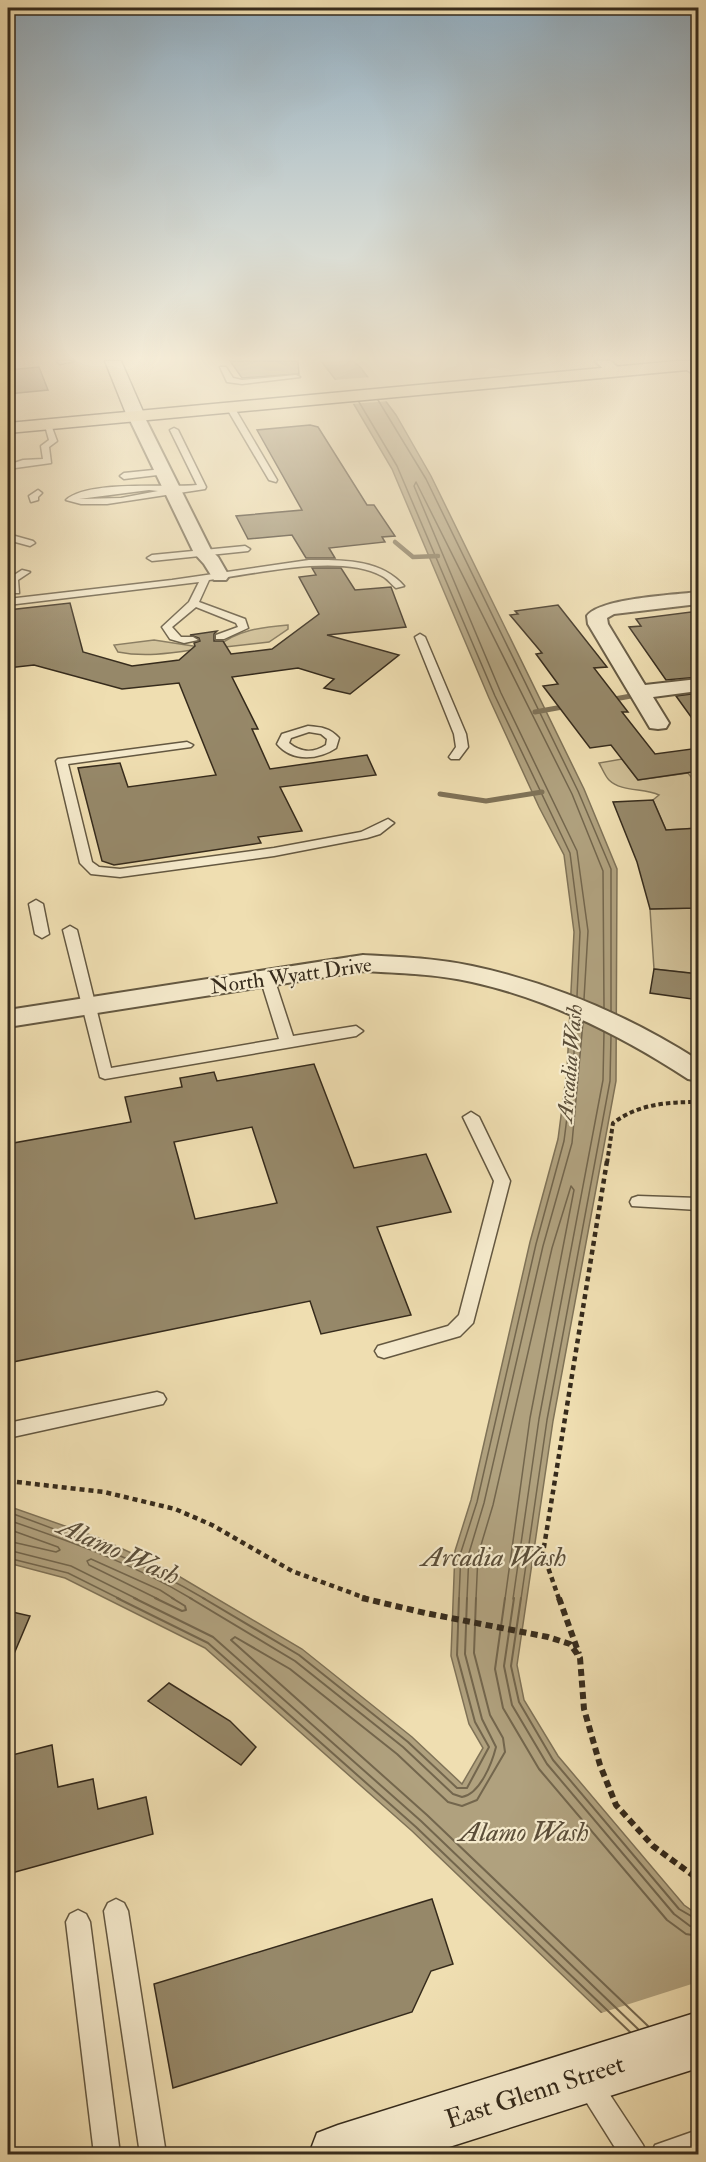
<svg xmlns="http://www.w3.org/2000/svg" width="706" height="2162" viewBox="0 0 706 2162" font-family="'IM FELL Double Pica',serif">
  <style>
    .green { fill: #d0c098; stroke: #83765a; stroke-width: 1.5 }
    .water { fill: #b0a17e; stroke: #7f7257; stroke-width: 1.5 }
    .pier { fill: #efdeb1 }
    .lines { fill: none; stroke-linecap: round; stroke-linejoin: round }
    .shore-far1 { stroke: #73664d; stroke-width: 1.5 }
    .shore { stroke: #73664d; stroke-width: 2 }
    .stream-far1 { stroke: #7f7257; stroke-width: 4.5 }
    .stream { stroke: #7f7257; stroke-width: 5 }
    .building { fill: #968869; stroke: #362b1c; stroke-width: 1.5; fill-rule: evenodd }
    .lane-casing { stroke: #645841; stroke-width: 3 }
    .street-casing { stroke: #645841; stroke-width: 4 }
    .secondary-casing { stroke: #362b1c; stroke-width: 3 }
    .primary-casing { stroke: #362b1c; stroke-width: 3 }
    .path-far2 { stroke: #362b1c; stroke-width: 4; stroke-dasharray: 4.5 3; stroke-linecap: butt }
    .path-far1 { stroke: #362b1c; stroke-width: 4.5; stroke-dasharray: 5 4; stroke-linecap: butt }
    .path { stroke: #362b1c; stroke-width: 6; stroke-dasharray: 7 4.5; stroke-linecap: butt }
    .lane { fill: #f5eacc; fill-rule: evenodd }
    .street { fill: #f5eacc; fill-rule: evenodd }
    .secondary { fill: #f5eacc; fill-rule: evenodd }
    .primary { fill: #efdeb1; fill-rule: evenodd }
    .labels { text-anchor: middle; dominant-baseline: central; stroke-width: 4.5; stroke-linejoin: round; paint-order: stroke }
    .street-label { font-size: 21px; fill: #362b1c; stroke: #f5eacc }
    .water-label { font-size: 22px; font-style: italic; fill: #5b4e39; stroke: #f5eacc }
    .near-street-label { font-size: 26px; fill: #362b1c; stroke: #f5eacc }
    .near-water-label { font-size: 27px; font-style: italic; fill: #5b4e39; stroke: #f5eacc }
  </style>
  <rect width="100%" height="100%" fill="#efdeb1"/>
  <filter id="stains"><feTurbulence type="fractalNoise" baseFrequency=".00333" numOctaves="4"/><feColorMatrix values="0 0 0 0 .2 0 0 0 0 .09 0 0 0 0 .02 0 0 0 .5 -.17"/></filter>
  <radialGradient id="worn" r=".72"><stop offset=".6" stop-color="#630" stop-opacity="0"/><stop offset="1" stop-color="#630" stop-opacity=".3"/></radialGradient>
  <g class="green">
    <path d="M 288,625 L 288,629 L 269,642 L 216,648 C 235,630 263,627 288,625 Z"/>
    <path d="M 154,640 L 206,648 C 177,652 148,658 118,652 L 114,645 Z"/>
    <path d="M 622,759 L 638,780 L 688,773 L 698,786 L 698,803 L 696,804 L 698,812 L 698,828 L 666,830 L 653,800 L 659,795 C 644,788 621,792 609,780 C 605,776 602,768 599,763 Z"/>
    <path d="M 698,877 L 698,974 L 654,969 L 650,909 L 694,908 Z"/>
  </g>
  <path class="water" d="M 321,361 L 353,361 L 361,368 L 396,415 L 431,476 L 584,789 L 617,869 L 616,1081 L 553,1421 L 517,1665 L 524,1700 L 558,1756 L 684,1905 L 698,1915 L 698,2105 L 412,1831 L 205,1648 L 65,1578 L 8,1563 L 8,1506 L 99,1538 L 170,1571 L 302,1649 L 412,1737 L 462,1784 L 483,1748 L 469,1724 L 451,1656 L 455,1551 L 471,1500 L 530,1242 L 558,1139 L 567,1070 L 574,932 L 564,855 L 539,807 L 489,698 L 392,469 L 352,401 Z"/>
  <g class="pier">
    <path d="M 372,377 L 390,401 L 351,404 L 334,380 Z"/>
    <path d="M 698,1982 L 698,2108 L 598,2014 Z"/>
  </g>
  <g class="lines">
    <g class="shore-far1">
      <path d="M 378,400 L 426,479 L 578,791 L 611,869 L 611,1011"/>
      <path d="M 359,402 L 397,466 L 495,696 L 570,853 L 580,932 L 577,996"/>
      <path d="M 584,999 L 588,931 L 577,851 L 501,693 L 414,486 L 416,482 L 572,794 L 603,871 L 604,1008"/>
      <path d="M 8,1512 C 77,1537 143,1562 205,1599"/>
      <path d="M 8,1520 C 72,1542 134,1564 192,1599"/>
      <path d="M 8,1529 L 58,1547 L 60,1550 L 56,1552 L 8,1541"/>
      <path d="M 8,1550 L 71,1566 L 137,1599"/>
      <path d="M 8,1558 L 68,1573 L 120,1599"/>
      <path d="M 158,1599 L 89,1565 L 87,1561 L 91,1559 L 160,1590 L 174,1599"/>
      <path d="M 459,1599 L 461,1552 L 477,1502 L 536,1244 L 564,1141 L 573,1070 L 576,1019"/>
      <path d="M 467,1599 L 469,1553 L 484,1503 L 543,1246 L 572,1143 L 583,1022"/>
      <path d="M 476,1599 L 478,1555 L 493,1505 L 552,1248 L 571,1186 L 574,1190 L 530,1418 L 505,1599"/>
      <path d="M 513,1599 L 539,1419 L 603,1080 L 604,1032"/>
      <path d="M 521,1599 L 547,1420 L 610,1081 L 611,1036"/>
    </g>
    <g class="shore">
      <path d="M 117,1598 L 208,1643 L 416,1827 L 630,2032"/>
      <path d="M 134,1598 L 213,1637 L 421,1821 L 638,2029"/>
      <path d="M 155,1598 L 182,1611 L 186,1610 L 185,1606 L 172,1598"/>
      <path d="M 190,1598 L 295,1661 L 403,1747 L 453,1794 L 462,1797 C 480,1794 492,1763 496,1747 L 482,1719 L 465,1654 L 467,1598"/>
      <path d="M 203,1598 L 299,1655 L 408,1742 L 457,1788 L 467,1788 L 489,1747 L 475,1722 L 457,1655 L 459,1598"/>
      <path d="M 476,1598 L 474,1653 L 490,1715 L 503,1738 L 505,1752 L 477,1800 L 462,1806 L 448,1802 L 397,1754 L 290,1669 L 235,1637 L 231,1640 L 427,1815 L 648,2026"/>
      <path d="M 505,1598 L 495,1669 L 503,1708 L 539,1769 L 667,1920 L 686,1934 L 698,1936"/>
      <path d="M 514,1598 L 504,1666 L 512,1705 L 547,1764 L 674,1914 L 690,1926 L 698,1927"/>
      <path d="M 521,1598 L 511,1666 L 519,1702 L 553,1760 L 679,1909 L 698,1920"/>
    </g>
    <path class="stream-far1" d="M 395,542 L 413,557 L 438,556"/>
    <g class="stream">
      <path d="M 609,700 L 631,696"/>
      <path d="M 535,712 L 568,706"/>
      <path d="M 440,794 L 486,801 L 542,792"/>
    </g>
  </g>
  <g class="building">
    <path d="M 230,361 L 298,361 L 299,374 L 242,378 Z"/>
    <path d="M 39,367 L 48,390 L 8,394 L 8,370 Z"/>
    <path d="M 310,425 L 318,427 L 367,505 L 374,505 L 395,536 L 382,537 L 385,542 L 329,548 L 335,558 L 306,558 L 292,535 L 248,539 L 236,516 L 302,510 L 257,430 Z"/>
    <path d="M 312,568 L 341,568 L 355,590 L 391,587 L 406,627 L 327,635 L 399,655 L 350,694 L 324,688 L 334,679 L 298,668 L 232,677 L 258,729 L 252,729 L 270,769 L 367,755 L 376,775 L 280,787 L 302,831 L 258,837 L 261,843 L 114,865 L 102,861 L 78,768 L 120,763 L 128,787 L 216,775 L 179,683 L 122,689 L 34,665 L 8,668 L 8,610 L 70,603 L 83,652 L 132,666 L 179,660 L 195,646 L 194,643 L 200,641 L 199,638 L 190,635 L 217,631 L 214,634 L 214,641 L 223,641 L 231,654 L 272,649 L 319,614 L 299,577 L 316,575 Z"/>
    <path d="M 558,605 L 607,667 L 594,668 L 628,712 L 622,712 L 655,754 L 699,748 L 699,771 L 638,780 L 611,745 L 590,748 L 543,686 L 558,684 L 536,654 L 542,653 L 510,615 L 518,614 L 515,611 Z"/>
    <path d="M 691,612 L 699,624 L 699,677 L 666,680 L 629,627 L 641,626 L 636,619 Z"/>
    <path d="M 699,693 L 699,728 L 676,696 Z"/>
    <path d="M 653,800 L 666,830 L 699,828 L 699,908 L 650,909 L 637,862 L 613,802 Z"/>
    <path d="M 654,969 L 699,974 L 699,1000 L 650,993 Z"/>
    <path d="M 314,1064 L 354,1168 L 426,1154 L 451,1212 L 377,1227 L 411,1315 L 321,1334 L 310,1301 L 8,1363 L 8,1144 L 131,1122 L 125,1097 L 182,1087 L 180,1078 L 214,1072 L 217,1081 ZM 252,1127 L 277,1203 L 195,1219 L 174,1142 Z"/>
    <path d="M 8,1611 L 30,1616 L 8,1668 Z"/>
    <path d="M 169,1683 L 230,1721 L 256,1747 L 241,1765 L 148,1701 Z"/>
    <path d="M 52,1745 L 58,1787 L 93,1779 L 98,1809 L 146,1797 L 153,1834 L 8,1874 L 8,1756 Z"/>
    <path d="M 432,1899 L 453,1964 L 431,1971 L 412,2012 L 173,2088 L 154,1984 Z"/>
  </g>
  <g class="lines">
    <defs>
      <g id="lane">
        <path d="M 57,361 L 74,361 L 60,364 Z"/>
        <path d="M 682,363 L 688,363 L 698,372 L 698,377 L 682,367 Z"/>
        <path d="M 220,367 L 226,367 L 233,378 L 242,380 L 296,375 L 300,377 L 242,384 L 227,382 Z"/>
        <path d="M 227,405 L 234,407 L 277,480 L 276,482 L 269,480 L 226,407 Z"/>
        <path d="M 44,422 L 50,422 L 57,441 L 49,447 L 51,463 L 8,469 L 8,465 L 23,460 L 43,459 L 41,446 L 49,440 Z"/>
        <path d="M 174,428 L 178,430 L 206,487 L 205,489 L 107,504 L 81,504 L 66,500 C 88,480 166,488 197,485 L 170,430 ZM 149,490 L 158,491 L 121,498 L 79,499 Z"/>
        <path d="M 163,469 L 166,470 L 166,474 L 124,479 L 120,476 L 124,473 Z"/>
        <path d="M 38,490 L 42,493 L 38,497 L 38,500 L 31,502 L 29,496 Z"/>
        <path d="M 8,534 L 33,541 L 35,543 L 30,546 L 8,540 Z"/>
        <path d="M 245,546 L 250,549 L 248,551 L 152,561 L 147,558 L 152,555 Z"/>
        <path d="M 309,560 C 342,560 381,559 404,586 L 396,588 C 391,584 387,578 382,576 C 340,553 255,574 209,580 L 199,602 L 245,619 L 248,628 L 224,639 L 216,639 L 216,635 L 238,627 L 236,623 L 196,607 L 172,627 L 181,637 L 193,637 L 198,640 L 184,643 L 170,639 L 162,627 L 189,602 L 199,582 L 8,605 L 8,599 L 172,580 Z"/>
        <path d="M 22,570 L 30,572 L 18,580 L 19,593 L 13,593 L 8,579 Z"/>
        <path d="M 420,634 L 425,637 L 466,734 L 468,747 L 459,759 L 451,759 L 449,757 L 456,747 L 454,734 L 415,637 Z"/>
        <path d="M 308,726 C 321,727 330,728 339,738 L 336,748 C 318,760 292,762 277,744 L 282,734 ZM 309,732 L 321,734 L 327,739 L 326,745 C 314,753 301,753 289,743 L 291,738 Z"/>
        <path d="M 187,742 L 193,745 L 191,747 L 68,764 L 92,862 L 99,867 L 120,869 L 274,848 L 361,832 L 388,819 L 394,823 L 380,834 L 367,838 L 274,856 L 120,877 L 91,874 L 80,863 L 56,761 L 58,759 Z"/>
        <path d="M 36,900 L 43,904 L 49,934 L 42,938 L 35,934 L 29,904 Z"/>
        <path d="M 70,926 L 77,930 L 111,1068 L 279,1039 L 260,978 L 267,974 L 274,978 L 293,1036 L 356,1026 L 363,1031 L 356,1036 L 105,1079 L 100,1077 L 63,930 Z"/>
        <path d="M 471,1112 L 479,1117 L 510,1181 L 473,1323 L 460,1336 L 384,1358 L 378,1356 L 375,1351 L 378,1346 L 448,1326 L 459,1315 L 494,1181 L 463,1117 Z"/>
        <path d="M 638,1196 L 698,1198 L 698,1210 L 632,1206 L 630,1202 L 632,1198 Z"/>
        <path d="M 157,1392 L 163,1394 L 166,1399 L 163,1404 L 8,1438 L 8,1423 Z"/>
        <path d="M 116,1899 L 124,1903 L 128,1911 L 166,2154 L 140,2154 L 104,1911 L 108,1903 Z"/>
        <path d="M 78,1910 L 86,1914 L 90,1922 L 120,2154 L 94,2154 L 66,1922 L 70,1914 Z"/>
        <path d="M 588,2071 L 597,2075 L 643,2145 L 647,2154 L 619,2154 L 575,2084 L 579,2075 Z"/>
        <path d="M 692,2132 L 698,2135 L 698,2154 L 651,2154 L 655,2145 Z"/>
      </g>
      <g id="street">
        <path d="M 595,361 L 611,361 L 622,372 L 615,376 L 610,375 Z"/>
        <path d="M 136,411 L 144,416 L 211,550 L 218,557 L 229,576 L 226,580 L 214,580 L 204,564 L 194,553 L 128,416 Z"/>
        <path d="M 698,592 L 698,604 L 614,614 L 607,618 L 608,624 L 645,685 L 698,679 L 698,691 L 653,697 L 669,723 L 666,728 L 658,729 L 650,728 L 588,624 L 587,616 C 600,598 675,595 698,592 Z"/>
        <path d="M 363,955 C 399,957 436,958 472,966 C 552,983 629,1016 698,1060 L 698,1081 L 688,1079 C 622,1036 549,999 472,982 C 436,974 399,973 363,971 L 8,1027 L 8,1010 Z"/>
      </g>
      <g id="secondary">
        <path d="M 105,361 L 121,361 L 145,416 L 142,420 L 130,420 L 127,416 Z"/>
        <path d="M 698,2012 L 698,2068 L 427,2154 L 309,2154 L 317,2133 L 338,2125 Z"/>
      </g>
      <path id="primary" d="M 677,361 L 698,361 L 698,369 L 8,433 L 8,423 Z"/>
    </defs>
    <use href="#lane" class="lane-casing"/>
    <use href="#street" class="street-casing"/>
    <use href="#secondary" class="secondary-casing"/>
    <use href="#primary" class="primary-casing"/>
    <path class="path-far2" d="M 607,1163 L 613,1123 C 639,1104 666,1102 698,1102"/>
    <g class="path-far1">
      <path d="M 8,1481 L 104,1492 L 175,1509 L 212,1525 L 292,1571 L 368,1599"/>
      <path d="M 559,1599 L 543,1553 L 607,1161"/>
    </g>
    <g class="path">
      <path d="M 362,1598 L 425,1613 L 548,1637 L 570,1644 L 580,1658 L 584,1709 L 600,1765 L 616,1805 L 653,1846 L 698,1879"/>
      <path d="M 559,1598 L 579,1654"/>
    </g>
    <use href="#lane" class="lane"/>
    <use href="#street" class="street"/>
    <use href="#secondary" class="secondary"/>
    <use href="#primary" class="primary"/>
  </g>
  <linearGradient id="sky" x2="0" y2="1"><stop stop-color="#91acbe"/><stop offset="0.54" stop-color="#f8f0dc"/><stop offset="1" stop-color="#f8f0dc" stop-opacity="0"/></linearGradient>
  <rect width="706" height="664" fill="url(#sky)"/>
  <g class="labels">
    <g class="street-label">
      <text transform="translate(291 976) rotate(-8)">North Wyatt Drive</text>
    </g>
    <g class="water-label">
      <text transform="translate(570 1063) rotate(-85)">Arcadia Wash</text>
    </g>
    <g class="near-street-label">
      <text transform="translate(535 2092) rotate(-18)">East Glenn Street</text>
    </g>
    <g class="near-water-label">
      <text transform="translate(119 1551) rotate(24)">Alamo Wash</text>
      <text x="494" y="1557">Arcadia Wash</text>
      <text x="524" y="1832">Alamo Wash</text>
    </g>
  </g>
  <rect width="706" height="2162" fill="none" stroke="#efdeb1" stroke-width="30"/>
  <rect x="9" y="9" width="688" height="2144" fill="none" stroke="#362b1c" stroke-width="3"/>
  <rect x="15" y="15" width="676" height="2132" fill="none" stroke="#362b1c" stroke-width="1.5"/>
  <rect width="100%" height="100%" filter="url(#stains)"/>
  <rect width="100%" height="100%" fill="url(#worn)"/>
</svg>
